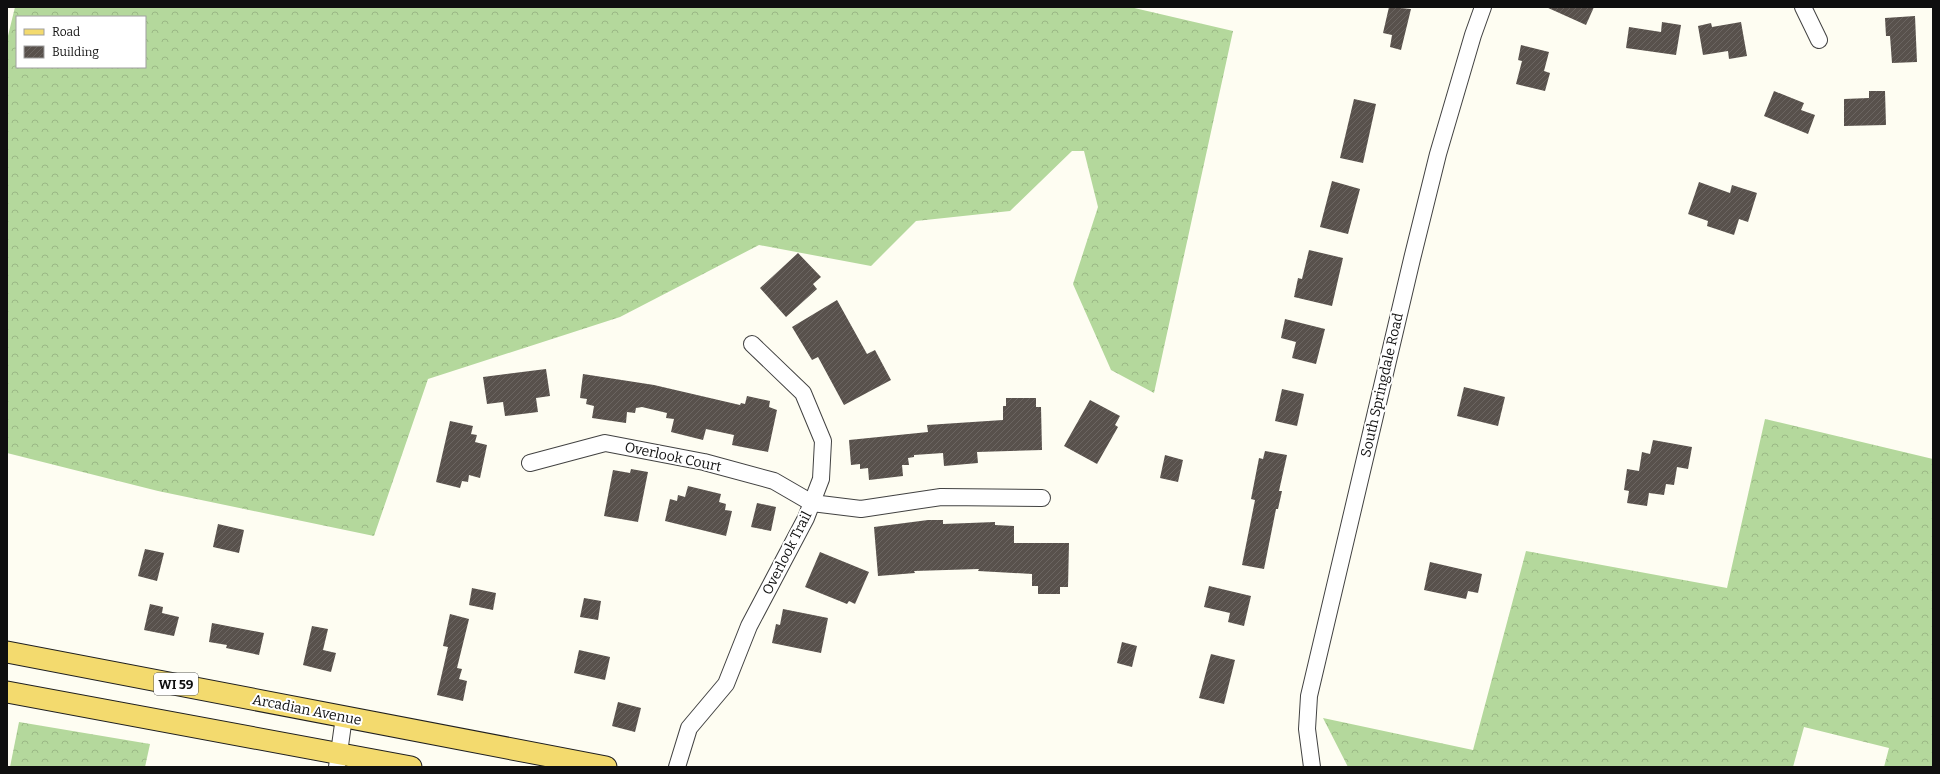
<svg xmlns="http://www.w3.org/2000/svg" width="1940" height="774" viewBox="0 0 1940 774" font-family="Bitter,serif">
  <style>
    .forest { fill: url(#forest-crowns); fill-rule: evenodd }
    .building { fill: url(#building-hatch) }
    .lines { fill: none; stroke-linecap: round; stroke-linejoin: round }
    .minor-casing { stroke: #424242; stroke-width: 18 }
    .major-casing { stroke: #202020; stroke-width: 23 }
    .minor { stroke: #fff; stroke-width: 16 }
    .major { stroke: #f3da6e; stroke-width: 21 }
    .labels { text-anchor: middle; dominant-baseline: central; stroke-width: 4; stroke-linejoin: round; paint-order: stroke }
    .shield { fill: #fff; stroke: #575757; stroke-width: 1 }
    .shield-label { font-size: 13px; font-weight: bold; fill: #0f0f0f }
    .street-label { font-size: 14px; fill: #0f0f0f; stroke: #fff }
  </style>
  <defs>
    <pattern id="forest-crowns" width="20" height="18" patternUnits="userSpaceOnUse"><rect width="20" height="18" fill="#b4d89c"/><path d="M2 6a3 3 0 1 1 6 0M12 15a3 3 0 1 1 6 0" fill="none" stroke="#9ab885"/></pattern>
    <pattern id="building-hatch" width="6" height="6" patternUnits="userSpaceOnUse"><rect width="6" height="6" fill="#58514c"/><path d="M-1 1l2-2M0 6l6-6M5 7l2-2" fill="none" stroke="#6b6561"/></pattern>
  </defs>
  <rect width="100%" height="100%" fill="#fefdf2"/>
  <g class="forest">
    <path d="M 15,7 L 1130,7 L 1233,31 L 1154,393 L 1111,370 L 1073,284 L 1098,207 L 1084,151 L 1072,151 L 1010,211 L 916,221 L 871,266 L 759,245 L 620,317 L 428,379 L 374,536 L 158,491 L 7,453 L 7,40 ZM 17,17 L 145,17 L 145,67 L 17,67 Z"/>
    <path d="M 1765,419 L 1933,459 L 1933,767 L 1884,767 L 1889,748 L 1804,727 L 1793,767 L 1348,767 L 1323,718 L 1473,750 L 1526,551 L 1727,588 Z"/>
    <path d="M 19,722 L 150,744 L 145,767 L 10,767 Z"/>
  </g>
  <g class="building">
    <path d="M 1389,7 L 1411,9 L 1401,50 L 1390,47 L 1392,35 L 1383,33 Z"/>
    <path d="M 1546,7 L 1594,7 L 1586,25 Z"/>
    <path d="M 1915,16 L 1917,62 L 1892,63 L 1890,36 L 1886,36 L 1885,18 Z"/>
    <path d="M 1662,22 L 1681,25 L 1676,55 L 1626,48 L 1629,27 L 1661,32 Z"/>
    <path d="M 1741,22 L 1747,56 L 1729,59 L 1728,51 L 1703,55 L 1698,26 L 1711,23 L 1712,27 Z"/>
    <path d="M 1521,45 L 1549,52 L 1544,71 L 1550,73 L 1545,91 L 1516,84 L 1522,61 L 1518,60 Z"/>
    <path d="M 1774,91 L 1804,103 L 1801,110 L 1815,115 L 1808,134 L 1764,116 Z"/>
    <path d="M 1869,91 L 1885,91 L 1886,125 L 1844,126 L 1844,99 L 1869,98 Z"/>
    <path d="M 1354,99 L 1376,104 L 1363,163 L 1340,158 Z"/>
    <path d="M 1332,181 L 1360,189 L 1348,234 L 1320,227 Z"/>
    <path d="M 1699,182 L 1730,193 L 1732,185 L 1757,193 L 1748,222 L 1739,219 L 1734,235 L 1707,226 L 1708,221 L 1688,214 Z"/>
    <path d="M 1309,250 L 1343,258 L 1332,306 L 1294,297 L 1298,278 L 1302,279 Z"/>
    <path d="M 798,253 L 821,277 L 813,284 L 817,289 L 786,317 L 760,288 Z"/>
    <path d="M 837,300 L 867,354 L 875,350 L 891,380 L 844,405 L 818,357 L 812,360 L 792,327 Z"/>
    <path d="M 1285,319 L 1325,329 L 1316,364 L 1292,358 L 1296,342 L 1281,338 Z"/>
    <path d="M 546,369 L 550,396 L 536,398 L 538,412 L 505,416 L 503,402 L 487,404 L 483,377 Z"/>
    <path d="M 583,374 L 654,385 L 740,405 L 741,403 L 745,404 L 747,396 L 770,401 L 769,407 L 777,410 L 768,452 L 732,445 L 734,435 L 706,429 L 703,440 L 671,432 L 674,419 L 666,418 L 667,413 L 642,407 L 636,408 L 635,413 L 627,412 L 626,423 L 592,418 L 594,406 L 586,404 L 587,399 L 580,398 Z"/>
    <path d="M 1464,387 L 1505,397 L 1498,426 L 1457,416 Z"/>
    <path d="M 1282,389 L 1304,394 L 1297,426 L 1275,421 Z"/>
    <path d="M 1006,398 L 1036,398 L 1036,407 L 1041,407 L 1042,450 L 977,452 L 978,463 L 944,466 L 943,453 L 914,455 L 914,457 L 908,458 L 909,465 L 902,465 L 903,476 L 869,480 L 868,468 L 860,469 L 860,464 L 851,465 L 849,440 L 928,432 L 927,425 L 1003,420 L 1003,406 L 1006,406 Z"/>
    <path d="M 1090,400 L 1120,416 L 1115,425 L 1118,427 L 1097,464 L 1064,446 Z"/>
    <path d="M 450,421 L 473,426 L 471,434 L 477,435 L 475,442 L 487,445 L 480,478 L 469,475 L 468,482 L 462,481 L 460,488 L 436,482 Z"/>
    <path d="M 1653,440 L 1692,447 L 1688,469 L 1677,467 L 1674,485 L 1666,484 L 1664,495 L 1649,493 L 1647,506 L 1627,503 L 1629,491 L 1624,490 L 1627,469 L 1639,471 L 1642,452 L 1650,454 Z"/>
    <path d="M 1265,451 L 1287,455 L 1279,491 L 1282,491 L 1278,509 L 1276,509 L 1264,569 L 1242,565 L 1255,500 L 1251,499 L 1259,458 L 1263,459 Z"/>
    <path d="M 1165,455 L 1183,460 L 1178,482 L 1160,478 Z"/>
    <path d="M 631,469 L 648,472 L 638,522 L 604,516 L 613,470 L 630,473 Z"/>
    <path d="M 688,486 L 721,494 L 719,502 L 726,504 L 725,510 L 732,511 L 726,536 L 665,521 L 670,499 L 677,501 L 678,495 L 685,497 Z"/>
    <path d="M 757,503 L 776,507 L 771,531 L 751,527 Z"/>
    <path d="M 928,520 L 943,520 L 943,524 L 995,522 L 995,525 L 1014,526 L 1014,543 L 1069,543 L 1068,587 L 1060,587 L 1060,594 L 1038,594 L 1038,586 L 1032,586 L 1032,574 L 978,571 L 979,569 L 914,571 L 915,573 L 878,576 L 874,527 Z"/>
    <path d="M 218,524 L 244,530 L 239,553 L 213,547 Z"/>
    <path d="M 145,549 L 164,553 L 157,581 L 138,576 Z"/>
    <path d="M 820,552 L 869,572 L 855,604 L 849,601 L 847,604 L 805,587 Z"/>
    <path d="M 1430,562 L 1482,574 L 1478,593 L 1468,591 L 1466,599 L 1424,590 Z"/>
    <path d="M 1209,586 L 1251,596 L 1244,626 L 1228,622 L 1230,613 L 1204,607 Z"/>
    <path d="M 472,588 L 496,593 L 493,610 L 469,605 Z"/>
    <path d="M 584,598 L 601,601 L 598,620 L 580,617 Z"/>
    <path d="M 150,604 L 163,607 L 162,613 L 179,617 L 174,636 L 144,630 Z"/>
    <path d="M 783,609 L 828,618 L 821,653 L 772,643 L 776,624 L 780,625 Z"/>
    <path d="M 450,614 L 469,619 L 457,668 L 462,669 L 459,679 L 467,681 L 463,701 L 437,695 L 448,647 L 443,646 Z"/>
    <path d="M 212,623 L 264,633 L 259,655 L 226,648 L 227,645 L 209,642 Z"/>
    <path d="M 312,626 L 328,629 L 323,650 L 336,653 L 331,672 L 303,665 Z"/>
    <path d="M 1122,642 L 1137,646 L 1132,667 L 1117,663 Z"/>
    <path d="M 579,650 L 610,657 L 605,680 L 574,673 Z"/>
    <path d="M 1211,654 L 1235,660 L 1224,704 L 1199,698 Z"/>
    <path d="M 618,702 L 641,708 L 635,732 L 612,726 Z"/>
  </g>
  <g class="lines">
    <defs>
      <g id="minor">
        <path d="M 1803,7 L 1819,40"/>
        <path d="M 530,463 L 605,443 L 704,462 L 774,481 L 812,503 L 861,509 L 941,497 L 1042,498"/>
        <path d="M 337,767 L 344,717"/>
        <path d="M 677,767 L 689,728 L 726,684 L 749,626 L 806,518 L 821,479 L 823,441 L 803,393 L 752,344"/>
        <path d="M 1312,767 L 1307,729 L 1309,696 L 1412,259 L 1438,154 L 1473,35 L 1483,7"/>
      </g>
      <g id="major">
        <path d="M 7,652 L 606,767"/>
        <path d="M 7,692 L 411,767"/>
      </g>
    </defs>
    <use href="#minor" class="minor-casing"/>
    <use href="#major" class="major-casing"/>
    <use href="#minor" class="minor"/>
    <use href="#major" class="major"/>
  </g>
  <g class="labels">
    <rect class="shield" x="154" y="673" width="44" height="22" rx="3"/>
    <g class="shield-label">
      <text x="176" y="684">WI 59</text>
    </g>
    <g class="street-label">
      <text transform="translate(1382 385) rotate(-77)">South Springdale Road</text>
      <text transform="translate(673 457) rotate(12)">Overlook Court</text>
      <text transform="translate(787 553) rotate(-63)">Overlook Trail</text>
      <text transform="translate(307 710) rotate(11)">Arcadian Avenue</text>
    </g>
  </g>
  <rect width="1940" height="774" fill="none" stroke="#0f0f0f" stroke-width="16"/>
  <rect x="16" y="16" width="130" height="52" fill="#ffffff" stroke="#9f9f9f"/>
  <rect x="24" y="29" width="20" height="6" fill="#f3da6e" stroke="#9f9f9f"/>
  <text x="52" y="36" font-size="12" fill="#0f0f0f">Road</text>
  <rect x="24" y="46" width="20" height="12" fill="url(#building-hatch)" stroke="#9f9f9f"/>
  <text x="52" y="56" font-size="12" fill="#0f0f0f">Building</text>
</svg>
